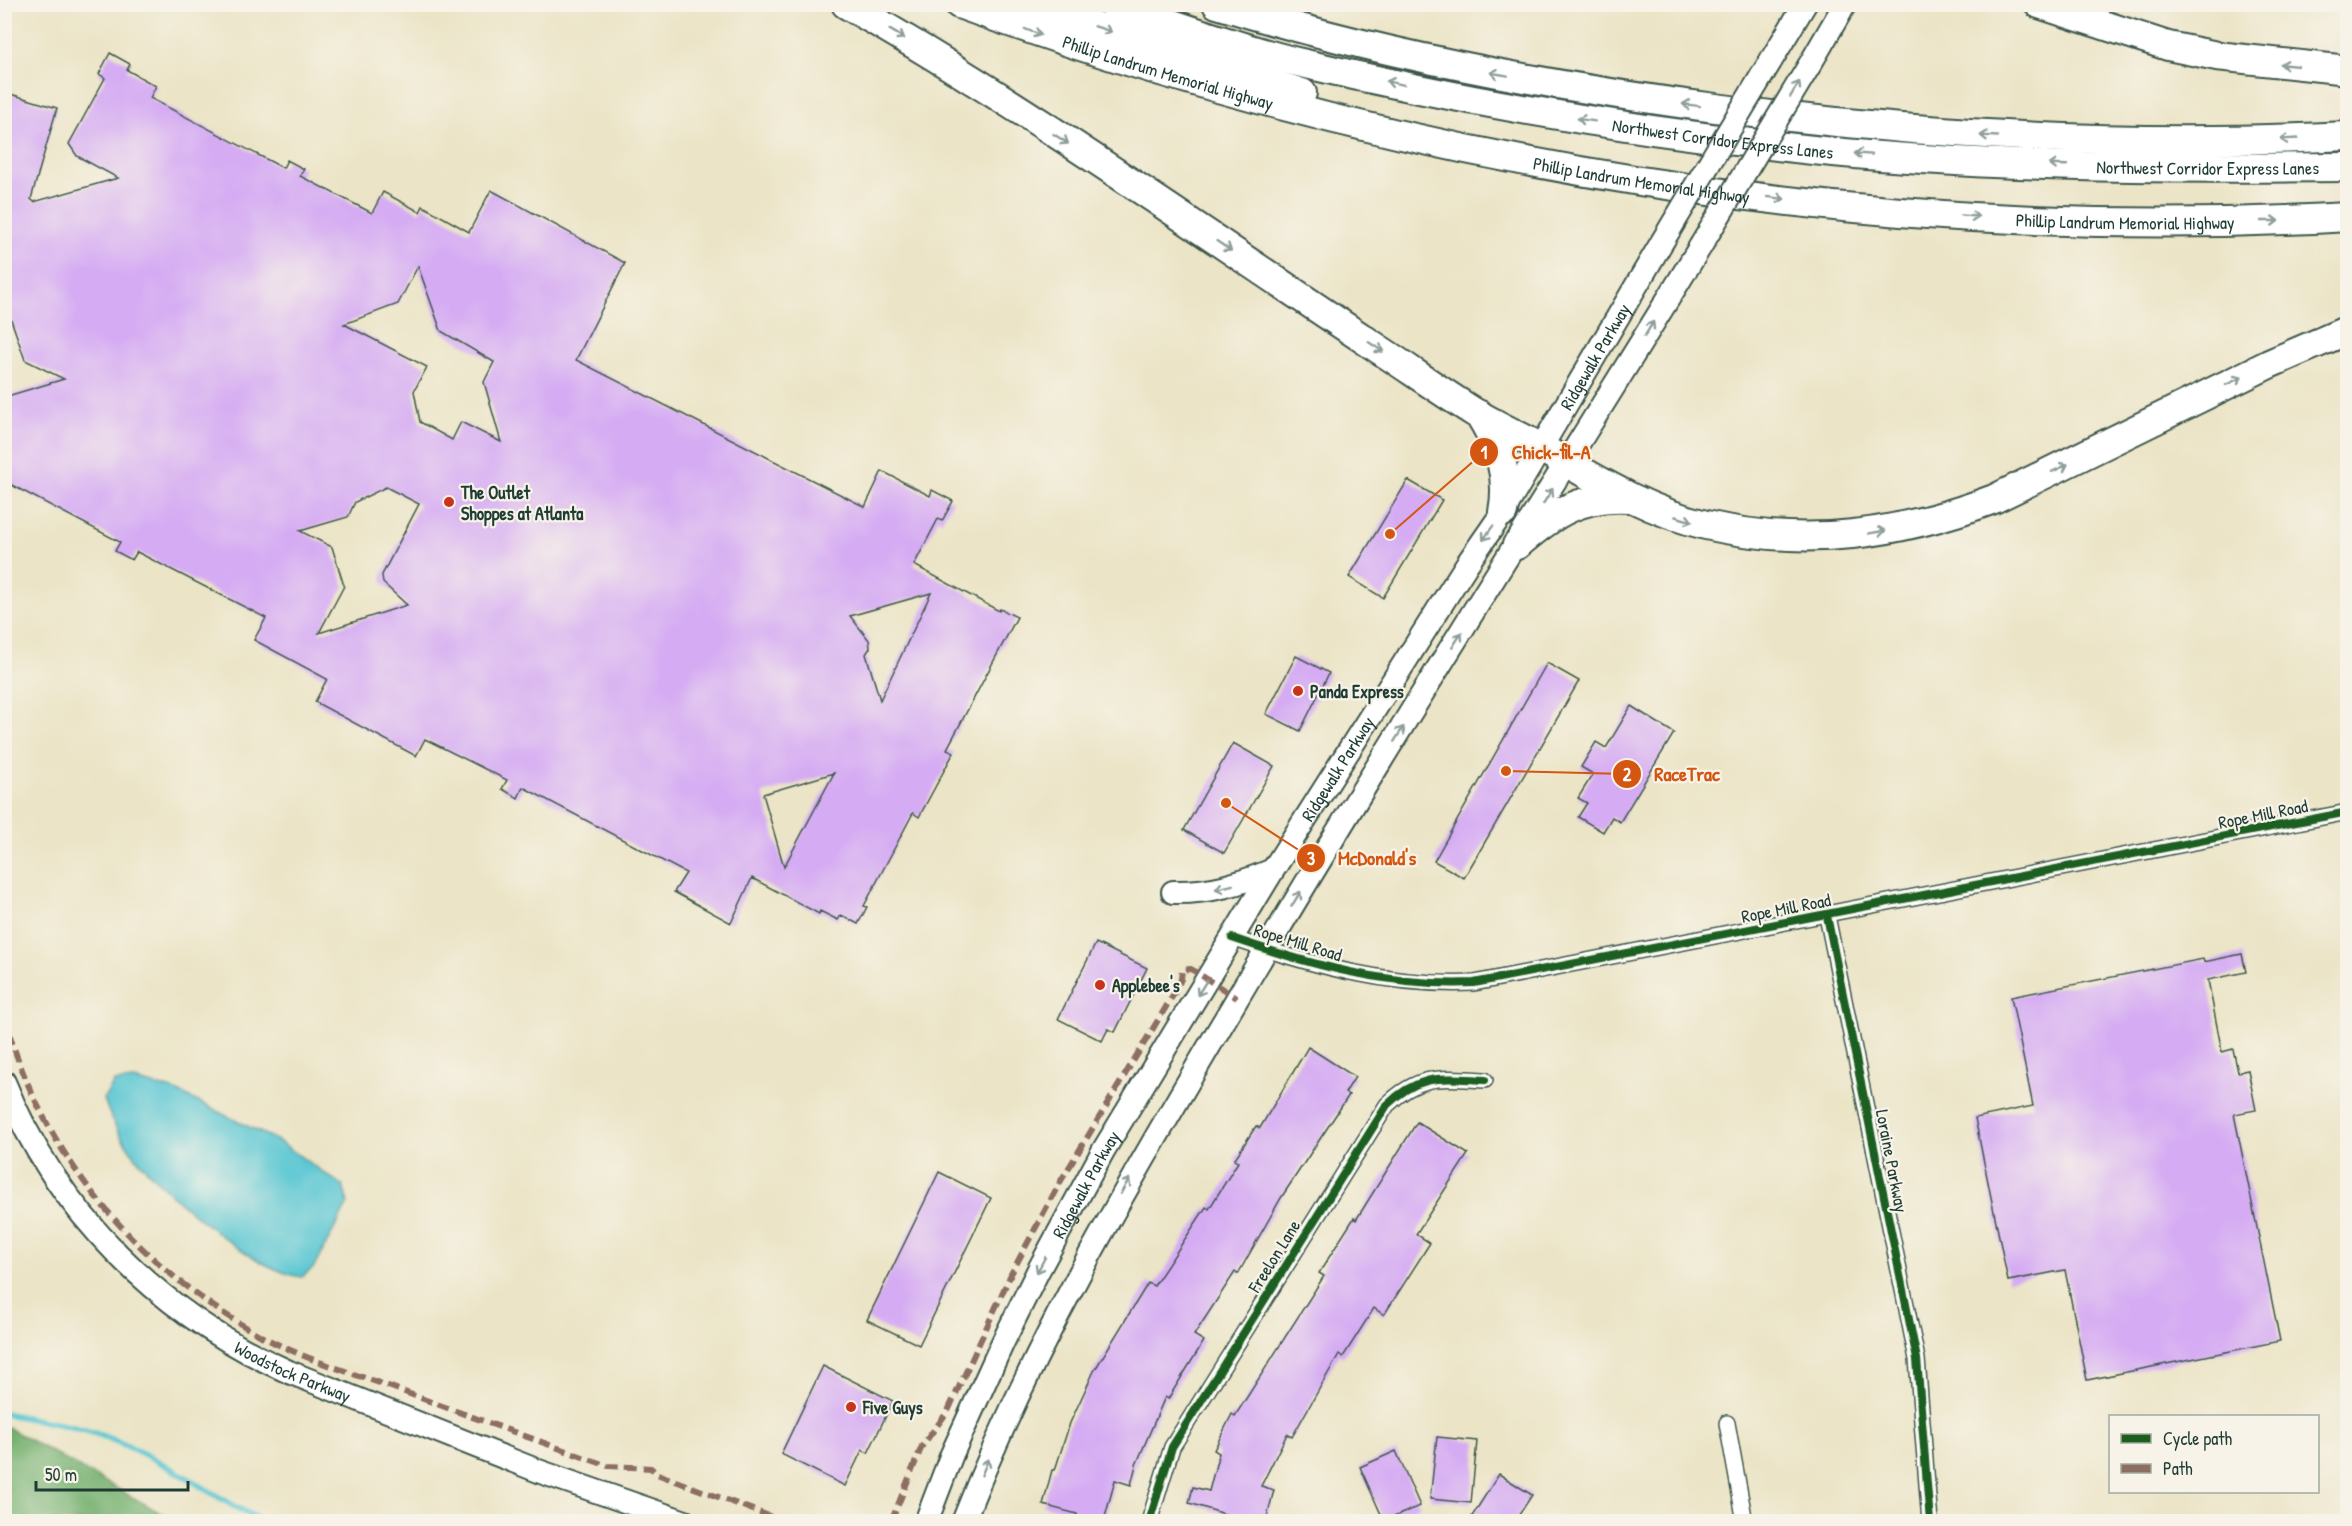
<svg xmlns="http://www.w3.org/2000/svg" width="2352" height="1526" viewBox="0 0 2352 1526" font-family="'Patrick Hand',sans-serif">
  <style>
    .forest { fill: #74b06e; stroke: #4a7651; stroke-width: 1.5 }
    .water { fill: #5bc7d3; stroke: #3d8284; stroke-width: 1.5 }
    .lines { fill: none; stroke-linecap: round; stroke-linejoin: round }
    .stream { stroke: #5bc7d3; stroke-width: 6 }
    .building { fill: #d5acf3; fill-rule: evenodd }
    .street-casing { stroke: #3e564a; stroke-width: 18 }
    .secondary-casing { stroke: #3e564a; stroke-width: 26 }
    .highway-casing { stroke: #3e564a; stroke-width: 32 }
    .street { stroke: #fff; stroke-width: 15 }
    .secondary { stroke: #fff; stroke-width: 22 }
    .highway { stroke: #fff; stroke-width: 28 }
    .secondary-bridge-casing { stroke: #3e564a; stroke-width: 26; stroke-linecap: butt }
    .secondary-bridge { stroke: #fff; stroke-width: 22 }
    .quiet { stroke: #8d6e63; stroke-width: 6; stroke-dasharray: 12 6; stroke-linecap: butt }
    .cycleway-casing { stroke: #f7f3e8; stroke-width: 11 }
    .cycleway { stroke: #1b5e20; stroke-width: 8 }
    .oneway { stroke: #8f9e9a }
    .poi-dot { fill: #c8321e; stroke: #f7f3e8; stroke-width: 2 }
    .labels { text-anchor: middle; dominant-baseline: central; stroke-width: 4.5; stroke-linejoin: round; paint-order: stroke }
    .street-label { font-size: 18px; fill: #1f3d34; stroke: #f7f3e8 }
    .poi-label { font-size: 18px; font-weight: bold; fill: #1f3d34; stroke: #f7f3e8; text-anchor: start }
    .leader { fill: none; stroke: #d45610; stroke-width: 2 }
    .callout-dot { fill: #d45610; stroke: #f7f3e8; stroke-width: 2 }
    .mark-label { font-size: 18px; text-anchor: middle; font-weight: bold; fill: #fff }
    .callout-label { font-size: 20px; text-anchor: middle; font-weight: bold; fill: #d45610; stroke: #f7f3e8; stroke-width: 4.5; stroke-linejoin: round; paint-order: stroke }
  </style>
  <rect width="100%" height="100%" fill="#f7f3e8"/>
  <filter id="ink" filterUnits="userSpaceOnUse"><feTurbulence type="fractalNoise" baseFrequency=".0167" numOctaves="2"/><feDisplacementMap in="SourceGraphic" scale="12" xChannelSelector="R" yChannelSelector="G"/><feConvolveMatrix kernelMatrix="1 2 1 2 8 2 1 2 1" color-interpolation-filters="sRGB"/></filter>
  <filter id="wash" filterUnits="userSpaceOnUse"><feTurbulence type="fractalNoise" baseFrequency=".008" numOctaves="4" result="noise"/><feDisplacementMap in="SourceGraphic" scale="24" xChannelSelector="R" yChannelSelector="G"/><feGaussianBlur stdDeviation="1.35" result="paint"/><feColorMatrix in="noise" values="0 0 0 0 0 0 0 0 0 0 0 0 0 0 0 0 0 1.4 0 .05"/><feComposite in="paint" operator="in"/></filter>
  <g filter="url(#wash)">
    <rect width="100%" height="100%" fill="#ebe4c6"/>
    <path class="forest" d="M 4,1426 L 5,1426 L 175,1521 L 5,1521 Z"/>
    <path class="water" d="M 134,1080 L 176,1091 L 278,1141 L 343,1186 L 348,1203 L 314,1267 L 302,1277 C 256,1272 175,1201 143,1166 C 126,1147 112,1123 104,1099 L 114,1082 Z"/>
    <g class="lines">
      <path class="stream" d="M 4,1413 C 38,1421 76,1425 108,1438 C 163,1459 211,1495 263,1522"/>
    </g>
    <g id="blocks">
      <g class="building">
        <path d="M 110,53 L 130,64 L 127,70 L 156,86 L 150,98 L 283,168 L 287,160 L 304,169 L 300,176 L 372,213 L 383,192 L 420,212 L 423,206 L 469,232 L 491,190 L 625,263 L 576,360 L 865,507 L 882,471 L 930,496 L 932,490 L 953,501 L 942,521 L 938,519 L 914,565 L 999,611 L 1000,609 L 1017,617 L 947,749 L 954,752 L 919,817 L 913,813 L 864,906 L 867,907 L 858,924 L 841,915 L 838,920 L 820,911 L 819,914 L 752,878 L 731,923 L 674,892 L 686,873 L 523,787 L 518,798 L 502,789 L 507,780 L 425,739 L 416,756 L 315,702 L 327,679 L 254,640 L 266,618 L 137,552 L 132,560 L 115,551 L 120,542 L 4,481 L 4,397 L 64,379 L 25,360 L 4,299 L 4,92 L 57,108 L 31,199 L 34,202 L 118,178 L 77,156 L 69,144 L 105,78 L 99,74 ZM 418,266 L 441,331 L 494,362 L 484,382 L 501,442 L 461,422 L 452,440 L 420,422 L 414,391 L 427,367 L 344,324 L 398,304 ZM 386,487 L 419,504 L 382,575 L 383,583 L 407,605 L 319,633 L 344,586 L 332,547 L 300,531 L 348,517 L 355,502 ZM 931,593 L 880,700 L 866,654 L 870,648 L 869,640 L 850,616 ZM 834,773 L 784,867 L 763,794 Z"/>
        <path d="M 1408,480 L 1442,500 L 1383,598 L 1349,577 Z"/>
        <path d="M 1296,656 L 1329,673 L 1300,731 L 1266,714 Z"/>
        <path d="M 1547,663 L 1579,681 L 1464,878 L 1434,861 Z"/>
        <path d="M 1631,706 L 1674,733 L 1620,822 L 1612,817 L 1603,832 L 1578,817 L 1587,803 L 1578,798 L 1593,774 L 1581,767 L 1596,742 L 1606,748 Z"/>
        <path d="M 1233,743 L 1274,766 L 1224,853 L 1184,830 Z"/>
        <path d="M 1096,943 L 1147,968 L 1115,1032 L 1108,1029 L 1102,1041 L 1058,1019 Z"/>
        <path d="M 2242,954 L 2246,972 L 2208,980 L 2222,1052 L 2233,1049 L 2238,1072 L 2248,1070 L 2256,1110 L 2234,1114 L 2280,1341 L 2087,1380 L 2065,1270 L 2008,1281 L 1975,1118 L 2033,1106 L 2011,997 L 2203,959 L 2204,962 Z"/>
        <path d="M 1308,1047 L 1355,1077 L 1345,1093 L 1349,1095 L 1281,1198 L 1238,1274 L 1235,1272 L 1194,1335 L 1204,1341 L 1168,1399 L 1165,1397 L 1136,1465 L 1131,1485 L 1115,1480 L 1104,1521 L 1075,1521 L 1077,1514 L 1043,1505 L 1052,1470 L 1055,1470 L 1070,1423 L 1094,1371 L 1148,1283 L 1154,1286 L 1206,1207 L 1209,1209 L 1238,1162 L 1234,1160 L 1256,1126 L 1260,1128 Z"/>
        <path d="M 1417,1122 L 1468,1154 L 1416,1234 L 1430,1243 L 1384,1315 L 1374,1308 L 1343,1357 L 1339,1354 L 1292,1437 L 1287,1434 L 1261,1486 L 1274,1490 L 1266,1521 L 1247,1521 L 1189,1503 L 1193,1487 L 1209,1491 L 1219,1453 L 1214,1450 L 1232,1414 L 1235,1416 L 1324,1276 L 1319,1273 L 1354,1218 L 1356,1220 Z"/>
        <path d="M 939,1172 L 991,1198 L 919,1345 L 867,1320 Z"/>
        <path d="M 823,1366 L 893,1401 L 868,1453 L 862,1450 L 845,1486 L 781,1454 Z"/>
        <path d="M 1437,1437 L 1477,1441 L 1471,1503 L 1430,1499 Z"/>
        <path d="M 1396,1451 L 1420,1506 L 1384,1521 L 1360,1467 Z"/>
        <path d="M 1499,1474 L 1532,1495 L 1515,1521 L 1469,1521 Z"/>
      </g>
    </g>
  </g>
  <g filter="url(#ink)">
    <use href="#blocks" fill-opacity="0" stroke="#3e564a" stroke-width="1.5"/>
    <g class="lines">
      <defs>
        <g id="street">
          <path d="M 1827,916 L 1917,1359 L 1930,1522"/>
          <path d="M 1232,938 C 1311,965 1389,987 1474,983 L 2348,812"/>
          <path d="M 1727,1423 L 1745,1522"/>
          <path d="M 1149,1522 L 1172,1447 L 1387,1105 C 1420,1073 1442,1078 1485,1080"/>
        </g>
        <g id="secondary">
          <path d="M 1770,62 L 1805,4"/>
          <path d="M 1809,66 L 1845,4"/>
          <path d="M 1173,892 C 1210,893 1239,884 1273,870"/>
          <path id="s1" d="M 4,1082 C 56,1212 162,1316 289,1372 L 541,1472 L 685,1522"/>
          <path id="s2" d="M 926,1522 L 952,1454 L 1003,1342 L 1038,1271 L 1103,1151 L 1273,870 L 1467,564 L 1503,512 L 1662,242"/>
          <path d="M 963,1522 C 1036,1337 1134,1174 1234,1004 C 1384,749 1545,500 1700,247"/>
        </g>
        <g id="highway">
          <path d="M 846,4 C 1026,107 1196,228 1368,342 C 1405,366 1440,391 1477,414 C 1498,426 1520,436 1541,448 C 1594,478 1646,511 1706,525 C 1807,548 1898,535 1994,499 L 2269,364 L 2348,330"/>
          <path id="s3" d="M 959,4 C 1400,165 1878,245 2348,217"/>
          <path d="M 1027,4 L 1302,93"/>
          <path id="s4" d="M 1113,4 C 1172,23 1232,46 1293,61 C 1464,102 1638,132 1813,150 C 1990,168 2170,169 2348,167"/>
          <path d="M 1217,4 C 1381,55 1552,87 1723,109 C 1930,136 2138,147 2348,136"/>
          <path d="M 2039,4 L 2168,46 L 2217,56 L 2348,70"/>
          <path d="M 1480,415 C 1499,447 1510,474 1503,512"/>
          <path d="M 1517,545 C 1553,514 1579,495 1629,498"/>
        </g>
      </defs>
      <use href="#street" class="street-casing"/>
      <use href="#secondary" class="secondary-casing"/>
      <use href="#highway" class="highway-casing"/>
      <use href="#street" class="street"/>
      <use href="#secondary" class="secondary"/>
      <use href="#highway" class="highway"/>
      <defs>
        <g id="secondary-bridge">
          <path d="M 1662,242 L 1770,62"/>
          <path d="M 1700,247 L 1809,66"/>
        </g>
      </defs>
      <use href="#secondary-bridge" class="secondary-bridge-casing"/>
      <use href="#secondary-bridge" class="secondary-bridge"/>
      <g class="quiet">
        <path d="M 4,1015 C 40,1152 135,1265 256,1333 C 298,1357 346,1371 391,1387 C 463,1414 536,1440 608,1466 L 651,1468 L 657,1474 L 785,1522"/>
        <path d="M 891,1522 L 922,1446 L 948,1411 L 1011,1274 L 1059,1184 L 1175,992 L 1181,979 L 1182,970 L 1191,969 L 1237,998"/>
      </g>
      <defs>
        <g id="cycleway">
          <path d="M 1827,916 L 1917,1359 L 1930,1522"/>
          <path d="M 1232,938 C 1311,965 1389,987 1474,983 L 2348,812"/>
          <path d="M 1149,1522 L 1172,1447 L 1387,1105 C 1420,1073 1442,1078 1485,1080"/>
        </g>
      </defs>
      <use href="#cycleway" class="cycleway-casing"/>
      <use href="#cycleway" class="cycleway"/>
    </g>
    <defs><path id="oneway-shaft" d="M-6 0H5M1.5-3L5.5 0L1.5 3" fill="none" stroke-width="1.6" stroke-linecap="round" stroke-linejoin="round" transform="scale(1.5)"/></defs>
    <g class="oneway">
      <use href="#oneway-shaft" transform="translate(1103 29) rotate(18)"/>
      <use href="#oneway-shaft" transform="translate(1033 32) rotate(20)"/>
      <use href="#oneway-shaft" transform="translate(897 34) rotate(31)"/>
      <use href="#oneway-shaft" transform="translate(2289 65) rotate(-174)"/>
      <use href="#oneway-shaft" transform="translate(1499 74) rotate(-170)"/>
      <use href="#oneway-shaft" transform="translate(1395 83) rotate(-168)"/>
      <use href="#oneway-shaft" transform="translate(1795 89) rotate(-59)"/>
      <use href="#oneway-shaft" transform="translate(1691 105) rotate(-173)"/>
      <use href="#oneway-shaft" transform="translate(1586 120) rotate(-171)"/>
      <use href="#oneway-shaft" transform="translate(1989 136) rotate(-177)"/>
      <use href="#oneway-shaft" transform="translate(1061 139) rotate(33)"/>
      <use href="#oneway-shaft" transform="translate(2289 139) rotate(177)"/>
      <use href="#oneway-shaft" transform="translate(1863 154) rotate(-176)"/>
      <use href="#oneway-shaft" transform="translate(2058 165) rotate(-178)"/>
      <use href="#oneway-shaft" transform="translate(1776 198) rotate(7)"/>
      <use href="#oneway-shaft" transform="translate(1970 216) rotate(4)"/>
      <use href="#oneway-shaft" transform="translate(2270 221)"/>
      <use href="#oneway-shaft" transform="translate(1224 246) rotate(34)"/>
      <use href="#oneway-shaft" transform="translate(1649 329) rotate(-59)"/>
      <use href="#oneway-shaft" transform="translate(1376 347) rotate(33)"/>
      <use href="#oneway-shaft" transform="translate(2234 381) rotate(-26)"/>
      <use href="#oneway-shaft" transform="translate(2060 468) rotate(-25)"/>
      <use href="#oneway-shaft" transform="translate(1548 496) rotate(-58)"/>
      <use href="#oneway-shaft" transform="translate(1684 519) rotate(16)"/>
      <use href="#oneway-shaft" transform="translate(1877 532) rotate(-10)"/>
      <use href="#oneway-shaft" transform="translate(1488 533) rotate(125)"/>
      <use href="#oneway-shaft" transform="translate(1457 640) rotate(-58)"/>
      <use href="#oneway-shaft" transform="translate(1399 734) rotate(-58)"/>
      <use href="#oneway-shaft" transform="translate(1224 887) rotate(166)"/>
      <use href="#oneway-shaft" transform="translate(1296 899) rotate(-59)"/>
      <use href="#oneway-shaft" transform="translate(1202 988) rotate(121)"/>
      <use href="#oneway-shaft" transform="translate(1125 1186) rotate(-60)"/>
      <use href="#oneway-shaft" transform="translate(1041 1265) rotate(118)"/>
      <use href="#oneway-shaft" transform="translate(985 1467) rotate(-67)"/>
    </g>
  </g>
  <g class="poi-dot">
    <circle cx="449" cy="502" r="6"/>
    <circle cx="1298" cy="691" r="6"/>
    <circle cx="1100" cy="985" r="6"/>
    <circle cx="851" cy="1407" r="6"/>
  </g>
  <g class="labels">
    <g class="street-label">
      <text stroke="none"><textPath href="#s3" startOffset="220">Phillip Landrum Memorial Highway</textPath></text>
      <text stroke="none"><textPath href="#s4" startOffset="626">Northwest Corridor Express Lanes</textPath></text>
      <text stroke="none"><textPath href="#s4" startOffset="1112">Northwest Corridor Express Lanes</textPath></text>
      <text stroke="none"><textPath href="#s3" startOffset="706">Phillip Landrum Memorial Highway</textPath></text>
      <text stroke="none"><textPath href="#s3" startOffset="1192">Phillip Landrum Memorial Highway</textPath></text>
      <text stroke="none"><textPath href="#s2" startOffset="1346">Ridgewalk Parkway</textPath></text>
      <text stroke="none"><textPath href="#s2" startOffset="860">Ridgewalk Parkway</textPath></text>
      <text transform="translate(2263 814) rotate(-11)">Rope Mill Road</text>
      <text transform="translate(1786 908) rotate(-11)">Rope Mill Road</text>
      <text transform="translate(1298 942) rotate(17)">Rope Mill Road</text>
      <text transform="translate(1892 1161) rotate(79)">Loraine Parkway</text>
      <text stroke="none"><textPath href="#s2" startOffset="374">Ridgewalk Parkway</textPath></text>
      <text transform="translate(1274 1256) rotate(-58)">Freelon Lane</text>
      <text stroke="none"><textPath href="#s1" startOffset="420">Woodstock Parkway</textPath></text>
    </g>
    <g class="poi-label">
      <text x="461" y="492">The Outlet<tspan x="461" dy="21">Shoppes at Atlanta</tspan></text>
      <text x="1310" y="691">Panda Express</text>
      <text x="1112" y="985">Applebee's</text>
      <text x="863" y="1407">Five Guys</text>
    </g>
  </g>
  <path class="leader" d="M1390 534L1484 452M1506 771L1627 774M1226 803L1311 858"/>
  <g class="callout-dot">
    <circle cx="1390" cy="534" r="6"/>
    <circle cx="1506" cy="771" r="6"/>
    <circle cx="1226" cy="803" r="6"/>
    <circle cx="1484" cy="452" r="15"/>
    <circle cx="1627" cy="774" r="15"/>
    <circle cx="1311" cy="858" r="15"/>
  </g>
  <g class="mark-label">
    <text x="1484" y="459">1</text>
    <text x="1627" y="781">2</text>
    <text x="1311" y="865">3</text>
  </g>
  <g class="callout-label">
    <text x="1551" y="459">Chick-fil-A</text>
    <text x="1687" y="781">RaceTrac</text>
    <text x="1377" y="865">McDonald's</text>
  </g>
  <rect width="2352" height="1526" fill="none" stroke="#f7f3e8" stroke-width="24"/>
  <rect x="2109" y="1415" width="210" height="78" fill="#f7f3e8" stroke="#a1aaa0" stroke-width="1.5"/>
  <rect x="2121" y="1434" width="30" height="9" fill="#1b5e20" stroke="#a1aaa0" stroke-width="1.5"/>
  <text x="2163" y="1445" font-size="18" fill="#1f3d34">Cycle path</text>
  <rect x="2121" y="1464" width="30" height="9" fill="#8d6e63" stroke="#a1aaa0" stroke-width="1.5"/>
  <text x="2163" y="1475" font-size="18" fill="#1f3d34">Path</text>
  <path d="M36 1481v9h152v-9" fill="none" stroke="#1f3d34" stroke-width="3"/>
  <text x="45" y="1481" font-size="18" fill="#1f3d34" stroke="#f7f3e8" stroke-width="4.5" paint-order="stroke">50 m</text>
</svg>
